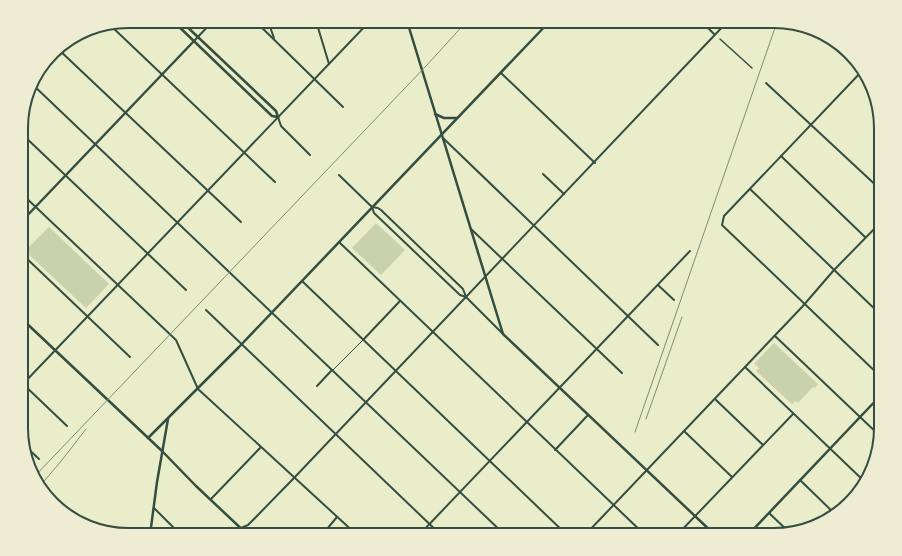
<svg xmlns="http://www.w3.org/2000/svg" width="902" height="556" viewBox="0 0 902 556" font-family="Karla,sans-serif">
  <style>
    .green { fill: #cad2ad }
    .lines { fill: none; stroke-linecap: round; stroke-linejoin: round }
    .service { stroke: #344e41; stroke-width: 1 }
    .pedestrian { stroke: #344e41; stroke-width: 1.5 }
    .minor { stroke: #344e41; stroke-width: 2 }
    .tertiary { stroke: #344e41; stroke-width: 2.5 }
    .secondary { stroke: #344e41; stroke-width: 2.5 }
    .rail { stroke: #7c8e77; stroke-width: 1 }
    .rim { fill: none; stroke: #344e41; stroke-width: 2 }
  </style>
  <rect width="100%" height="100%" fill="#e9edc9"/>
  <g class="green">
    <path d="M 376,223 L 405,250 L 381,275 L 352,248 Z"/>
    <path d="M 49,227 L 109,284 L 86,308 L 25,251 Z"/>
    <path d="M 774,343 L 818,384 L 815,388 L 813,387 L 798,403 L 795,401 L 792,404 L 756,371 L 759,368 L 754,364 Z"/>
  </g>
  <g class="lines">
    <path class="service" d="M 333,370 L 363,340"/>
    <path class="pedestrian" d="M 720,39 L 752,68"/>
    <g class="minor">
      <path d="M 255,21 L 343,107"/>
      <path d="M 268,21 L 274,38"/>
      <path d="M 316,21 L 329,64"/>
      <path d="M 361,21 L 363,28"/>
      <path d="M 701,21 L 714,34"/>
      <path d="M 110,25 L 275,182"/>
      <path d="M 259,25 L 266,21"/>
      <path d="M 194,41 L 213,21"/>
      <path d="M 57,48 L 241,222"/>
      <path d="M 863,70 L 724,216 L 722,225 L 881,377"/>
      <path d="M 501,73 L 595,163"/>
      <path d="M 31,83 L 505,535"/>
      <path d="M 766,83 L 881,190"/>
      <path d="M 278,117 L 281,126 L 310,155"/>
      <path d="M 22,134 L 186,290"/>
      <path d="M 443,138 L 658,345"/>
      <path d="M 781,156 L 865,237"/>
      <path d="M 543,174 L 564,194"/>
      <path d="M 339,175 L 372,207 L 374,213 L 460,295 L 466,297 L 503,334"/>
      <path d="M 750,189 L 881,315"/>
      <path d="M 22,194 L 176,340 L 198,389 L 357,535"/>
      <path d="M 372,207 L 378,208 L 381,210 L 463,289 L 466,297"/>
      <path d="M 471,229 L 622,373"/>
      <path d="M 339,242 L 645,535"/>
      <path d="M 22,254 L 130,357"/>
      <path d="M 302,281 L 567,535"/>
      <path d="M 658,285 L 674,300"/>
      <path d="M 206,310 L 441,535"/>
      <path d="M 775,336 L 880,436"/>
      <path d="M 363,340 L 400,301"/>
      <path d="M 745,367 L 865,482"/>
      <path d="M 22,383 L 67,426"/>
      <path d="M 22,385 L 370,21"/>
      <path d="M 317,386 L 332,370"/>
      <path d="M 715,399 L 763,445"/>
      <path d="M 684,431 L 732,477"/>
      <path d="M 22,443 L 39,459"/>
      <path d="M 555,450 L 588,415"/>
      <path d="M 800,480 L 835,514"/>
      <path d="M 211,499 L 261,447"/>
      <path d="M 154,508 L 181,535"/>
      <path d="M 769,513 L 789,532"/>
      <path d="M 241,528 L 248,525 L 253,520 L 294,478 L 728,21"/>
      <path d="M 322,535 L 337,517"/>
      <path d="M 419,535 L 690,251"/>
      <path d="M 585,535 L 802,307 L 834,270 L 881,222"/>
      <path d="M 677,535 L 793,414"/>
    </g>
    <g class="tertiary">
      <path d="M 173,21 L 272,116 L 278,117"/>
      <path d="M 181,21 L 276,111 L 278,117"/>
      <path d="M 407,21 L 503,334 L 715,535"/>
      <path d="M 22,221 L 194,41"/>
    </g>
    <g class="secondary">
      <path d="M 435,114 L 444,118 L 457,118"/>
      <path d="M 22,319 L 162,451 L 196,486 L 248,535"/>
      <path d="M 148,438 L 239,347 L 550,21"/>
      <path d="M 150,535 L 157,482 L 168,419"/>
      <path d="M 227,535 L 241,528"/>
      <path d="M 238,535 L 241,529"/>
      <path d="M 748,535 L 881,395"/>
    </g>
    <g class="rail">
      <path d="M 646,419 L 682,317"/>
      <path d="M 635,432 L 777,22"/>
      <path d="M 34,477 L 427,65 L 467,21"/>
      <path d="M 40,486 L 62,460 L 86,429"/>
    </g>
  </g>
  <path d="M0 0H902V556H0ZM128 28H774A100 100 0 0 1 874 128V428A100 100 0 0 1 774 528H128A100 100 0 0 1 28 428V128A100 100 0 0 1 128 28Z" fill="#eeecd3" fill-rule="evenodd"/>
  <path class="rim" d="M128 28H774A100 100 0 0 1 874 128V428A100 100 0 0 1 774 528H128A100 100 0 0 1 28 428V128A100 100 0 0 1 128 28Z"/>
</svg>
